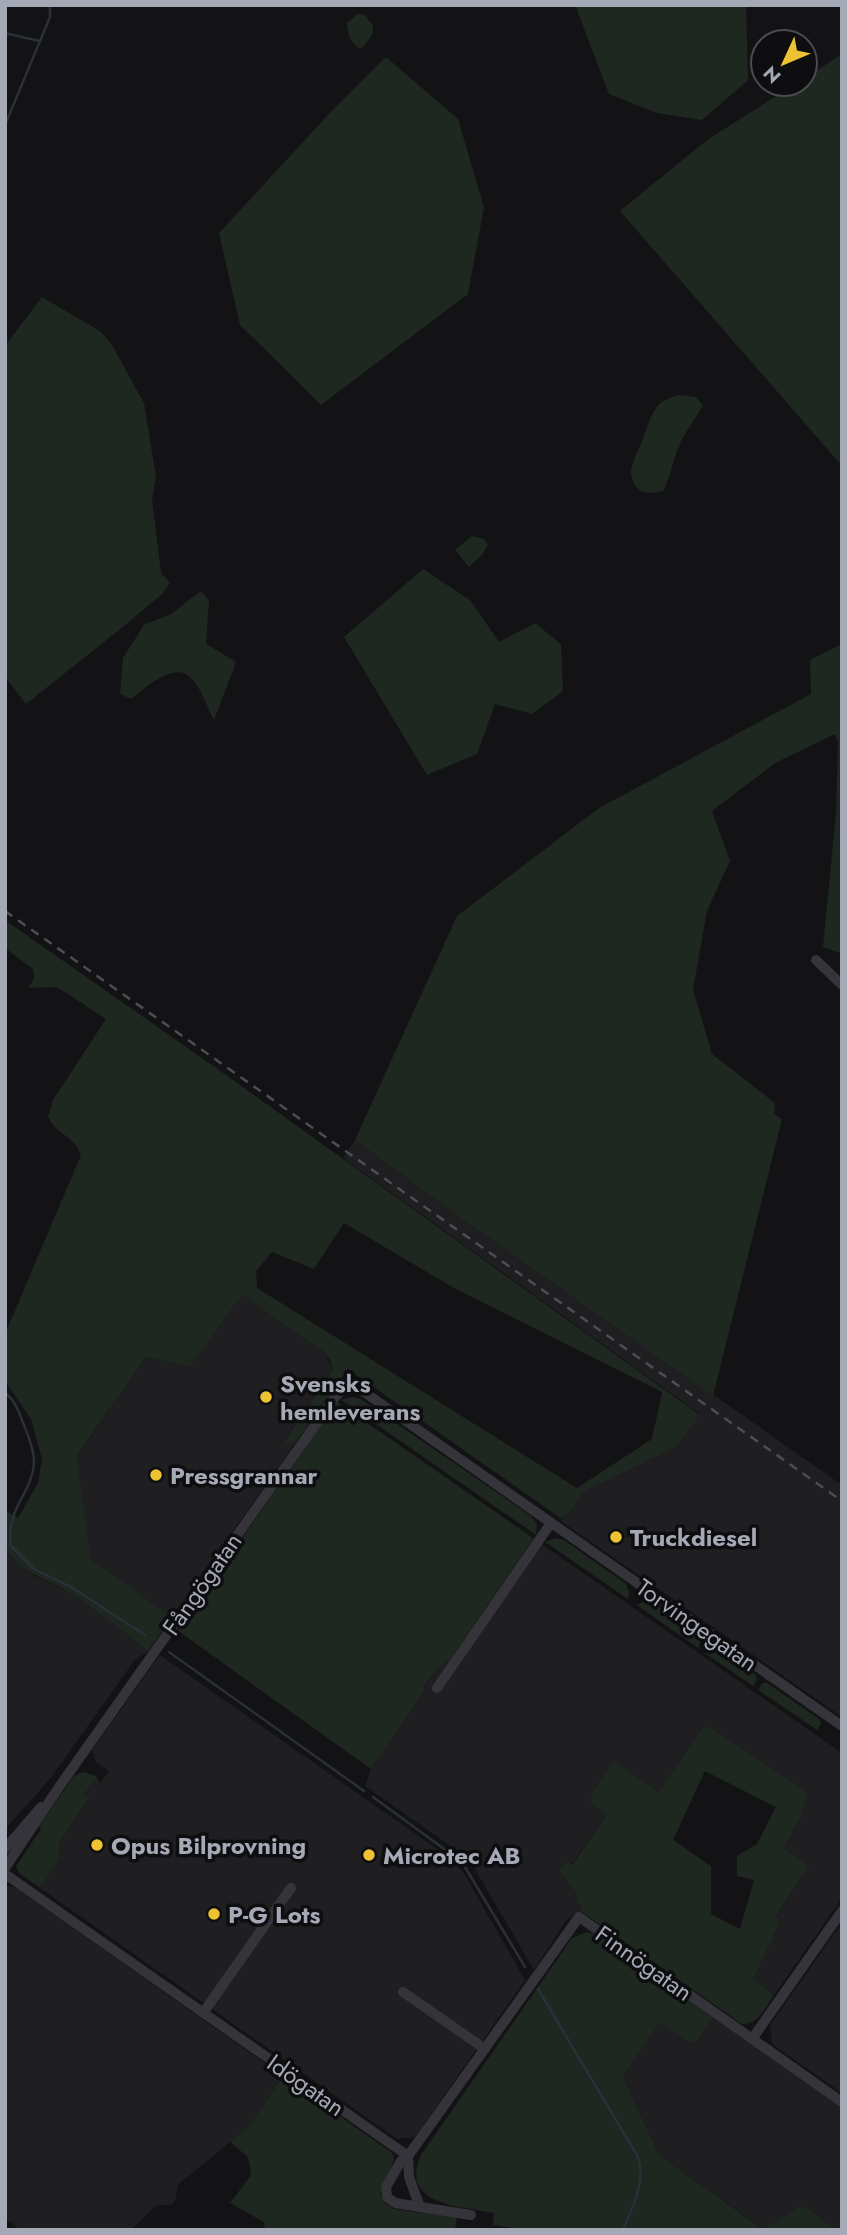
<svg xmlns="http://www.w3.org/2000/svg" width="847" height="2235" viewBox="0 0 847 2235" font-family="Jost,sans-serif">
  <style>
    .built { fill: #1f1f22 }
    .green { fill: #1f2721; fill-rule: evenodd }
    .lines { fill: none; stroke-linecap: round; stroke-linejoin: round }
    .stream { stroke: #2a3038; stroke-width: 2.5 }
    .minor { stroke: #34343a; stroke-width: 10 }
    .rail { stroke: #4d4e54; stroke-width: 2.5; stroke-dasharray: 9 7; stroke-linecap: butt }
    .poi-dot { fill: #edc333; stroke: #0e0e10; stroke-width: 2.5 }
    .labels { text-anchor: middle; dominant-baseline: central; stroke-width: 7; stroke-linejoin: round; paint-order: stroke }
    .poi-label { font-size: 24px; font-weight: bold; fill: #a5a8b5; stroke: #0e0e10; text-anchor: start }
    .street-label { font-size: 24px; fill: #a5a8b5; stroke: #0e0e10 }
  </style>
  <rect width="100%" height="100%" fill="#131315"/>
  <g class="built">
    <path d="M 355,1140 L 440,1203 L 842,1485 L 842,1717 L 561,1521 L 569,1513 L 584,1492 L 675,1448 L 700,1414 L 343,1158 Z"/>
    <path d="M 242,1295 L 325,1353 L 332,1370 L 282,1444 L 296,1442 L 172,1617 L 91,1559 L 77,1457 L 146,1357 L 190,1367 Z"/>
    <path d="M 533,1538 L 842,1753 L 842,1898 L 774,1995 L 753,1979 L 781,1921 L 776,1918 L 808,1867 L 784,1849 L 800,1818 L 705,1725 L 658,1792 L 614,1762 L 592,1792 L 592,1803 L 607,1814 L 571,1865 L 559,1871 L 574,1890 L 582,1912 L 567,1919 L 534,1970 L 473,1866 L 456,1850 L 365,1786 L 371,1769 L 425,1690 L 424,1687 L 438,1668 L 450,1660 Z"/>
    <path d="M 5,1548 L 12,1558 L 35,1576 L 68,1592 L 108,1618 L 148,1651 L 134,1661 L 50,1779 L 5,1829 Z"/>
    <path d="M 160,1655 L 450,1858 L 465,1875 L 525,1980 L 415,2137 L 397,2139 L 40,1888 L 60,1859 L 59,1843 L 89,1800 L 84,1796 L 95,1780 L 100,1783 L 109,1771 L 96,1762 L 92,1750 Z"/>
    <path d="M 5,1885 L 16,1888 L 283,2076 L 248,2127 L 178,2185 L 176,2198 L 172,2205 L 157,2205 L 131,2230 L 21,2230 L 5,2218 Z"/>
    <path d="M 842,1923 L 842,2093 L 772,2044 L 770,2025 Z"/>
    <path d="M 713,2017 L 842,2107 L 842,2230 L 837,2230 L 802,2205 L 764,2229 L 659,2155 L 623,2076 L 660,2021 L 694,2045 Z"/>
  </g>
  <g class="green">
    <path d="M 575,5 L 746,5 L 748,80 L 702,120 L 657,113 L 609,94 Z"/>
    <path d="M 358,14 L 365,15 L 373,26 L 373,34 L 361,49 C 351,45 347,33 347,23 Z"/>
    <path d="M 842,54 L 842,466 L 620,211 L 707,140 L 795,84 L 805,84 L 805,78 Z"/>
    <path d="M 386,57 L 458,119 L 484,207 L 468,294 L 321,405 L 240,325 L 219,233 L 327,116 Z"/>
    <path d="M 42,297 L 100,331 L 112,345 L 144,403 L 156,477 L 152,499 L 161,573 L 170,583 L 162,594 L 124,626 L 26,704 L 5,677 L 5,346 Z"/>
    <path d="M 678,395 L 696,397 L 703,406 C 695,419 686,430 680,444 C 673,459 671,475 663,491 C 647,496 633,492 631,473 C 631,462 639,451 642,441 C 647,429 651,410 662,402 C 666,399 673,397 678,395 Z"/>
    <path d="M 472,536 L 484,539 L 488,544 L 483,554 L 469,567 L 455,550 Z"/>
    <path d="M 423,569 L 470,600 L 499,642 L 535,623 L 561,644 L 563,691 L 532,714 L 495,704 L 477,754 L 427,775 L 344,637 Z"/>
    <path d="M 201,591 L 209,601 L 206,644 L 236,662 L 214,720 C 207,707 202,691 193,680 C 177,658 145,688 131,699 L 120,694 L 123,658 L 144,625 L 171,614 Z"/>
    <path d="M 842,644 L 840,953 L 823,947 L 836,813 L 838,742 L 835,734 L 775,763 L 712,811 L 730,861 L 707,911 L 693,990 L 712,1054 L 775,1103 L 774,1114 L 782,1119 L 713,1396 L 440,1203 L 355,1140 L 457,916 L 599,808 L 811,694 L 810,660 Z"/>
    <path d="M 5,920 L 219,1070 L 700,1415 L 675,1448 L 584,1492 L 569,1513 L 562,1519 L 348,1369 L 296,1442 L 282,1445 L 332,1370 L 331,1362 L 325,1353 L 242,1295 L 190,1367 L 146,1357 L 77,1456 L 91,1559 L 172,1617 L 148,1651 C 124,1631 99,1612 73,1595 C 48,1579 22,1574 5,1548 L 5,1510 L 18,1518 L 38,1483 L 42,1459 L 31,1419 L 5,1381 L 5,1334 L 81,1155 C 73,1133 59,1138 48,1117 L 53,1100 L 106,1019 L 57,987 L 28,988 L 34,979 L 33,969 L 5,948 ZM 344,1223 L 454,1288 L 662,1392 L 652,1439 L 577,1488 L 257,1288 L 256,1271 L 272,1252 L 314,1269 Z"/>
    <path d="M 352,1397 L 361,1399 L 531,1516 L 537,1524 L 536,1535 L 341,1400 Z"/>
    <path d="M 337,1402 L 533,1538 L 450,1660 L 438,1668 L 424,1686 L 425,1690 L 371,1769 L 177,1630 L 209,1585 L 216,1585 L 228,1567 L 227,1560 Z"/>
    <path d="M 555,1538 L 564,1540 L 626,1584 L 629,1592 L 628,1599 L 545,1542 Z"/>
    <path d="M 645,1601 L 654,1603 L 699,1634 L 701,1641 L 698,1648 L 637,1605 Z"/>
    <path d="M 715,1646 L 756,1675 L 757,1680 L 753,1686 L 705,1653 L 709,1648 Z"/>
    <path d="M 763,1683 L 767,1683 L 819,1719 L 821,1723 L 817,1730 L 758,1690 Z"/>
    <path d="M 705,1725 L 808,1793 L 800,1818 L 784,1849 L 809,1866 L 776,1917 L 781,1921 L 753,1979 L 774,1995 C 765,2007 759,2025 742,2024 L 582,1912 L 574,1890 L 559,1871 L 566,1861 L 572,1865 L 607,1814 L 591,1803 L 592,1792 L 614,1761 L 658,1792 ZM 705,1771 L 776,1807 L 757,1844 L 737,1856 L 737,1876 L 754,1880 L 740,1929 L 711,1914 L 711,1866 L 673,1840 Z"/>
    <path d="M 83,1772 L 96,1776 L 100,1784 L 95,1780 L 84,1795 L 89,1799 L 59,1843 L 60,1859 L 40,1888 L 19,1873 L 16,1866 L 41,1829 L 39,1826 L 74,1776 Z"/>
    <path d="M 587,1932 L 594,1934 L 713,2017 L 694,2045 L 660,2022 L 623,2076 L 659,2155 L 763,2229 L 802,2205 L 837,2230 L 528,2230 L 493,2225 L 494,2213 C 462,2207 398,2205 421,2155 L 572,1938 Z"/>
    <path d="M 283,2076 L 392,2153 L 394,2157 C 392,2177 365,2194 394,2209 L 457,2217 L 455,2230 L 265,2230 L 264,2222 L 230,2203 L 251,2175 L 248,2157 L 230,2142 L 248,2127 Z"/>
  </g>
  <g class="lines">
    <g class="stream">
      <path d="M 5,33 L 39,41"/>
      <path d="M 5,125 L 50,17 L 50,5"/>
      <path d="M 5,1393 C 14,1399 18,1410 22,1420 C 27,1433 34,1448 34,1462 C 33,1493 5,1508 11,1546 L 34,1569 L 71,1587 L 145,1635"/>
      <path d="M 169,1652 L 364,1791"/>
      <path d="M 373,1797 L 462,1862 L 525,1967"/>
      <path d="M 538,1989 L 638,2157 C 646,2183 633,2205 623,2230"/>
    </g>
    <g class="minor">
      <path d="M 816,960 L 842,985"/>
      <path d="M 437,1688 L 551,1523"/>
      <path d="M 5,1849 L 41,1807"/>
      <path d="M 5,1868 L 59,1787 L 335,1397 L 342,1390 L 351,1387 L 364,1392 L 842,1726"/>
      <path d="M 5,1874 L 408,2156"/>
      <path d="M 403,1992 L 485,2049"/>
      <path d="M 203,2013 L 291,1888"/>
      <path d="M 752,2039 L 842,1911"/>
      <path d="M 408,2156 L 409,2177 L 420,2207"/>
      <path d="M 471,2215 L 395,2203 L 387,2197 L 386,2187 L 401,2161 L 408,2156 L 579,1917 L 842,2102"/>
    </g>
    <path class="rail" d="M 5,911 L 842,1501"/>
  </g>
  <g class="poi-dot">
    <circle cx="266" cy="1397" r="7"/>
    <circle cx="156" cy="1475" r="7"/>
    <circle cx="616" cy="1537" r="7"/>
    <circle cx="97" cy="1845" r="7"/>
    <circle cx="369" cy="1855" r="7"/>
    <circle cx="214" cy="1914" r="7"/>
  </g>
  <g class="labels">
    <g class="poi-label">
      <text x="280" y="1383">Svensks<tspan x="280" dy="28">hemleverans</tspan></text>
      <text x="170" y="1475">Pressgrannar</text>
      <text x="630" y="1537">Truckdiesel</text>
      <text x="111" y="1845">Opus Bilprovning</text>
      <text x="383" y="1855">Microtec AB</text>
      <text x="228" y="1914">P-G Lots</text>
    </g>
    <g class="street-label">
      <text transform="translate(202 1584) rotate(-55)">Fångögatan</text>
      <text transform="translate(697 1625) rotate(35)">Torvingegatan</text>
      <text transform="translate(644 1963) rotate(35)">Finnögatan</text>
      <text transform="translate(306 2085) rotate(35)">Idögatan</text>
    </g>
  </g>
  <rect width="847" height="2235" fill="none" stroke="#a5a8b5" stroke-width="14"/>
  <g transform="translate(784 63) rotate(226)"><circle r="33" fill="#0e0e10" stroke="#4a4c52" stroke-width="2"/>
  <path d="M0-5L12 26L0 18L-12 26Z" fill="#edc333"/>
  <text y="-10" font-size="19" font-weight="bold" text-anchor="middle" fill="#a5a8b5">N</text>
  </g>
</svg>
